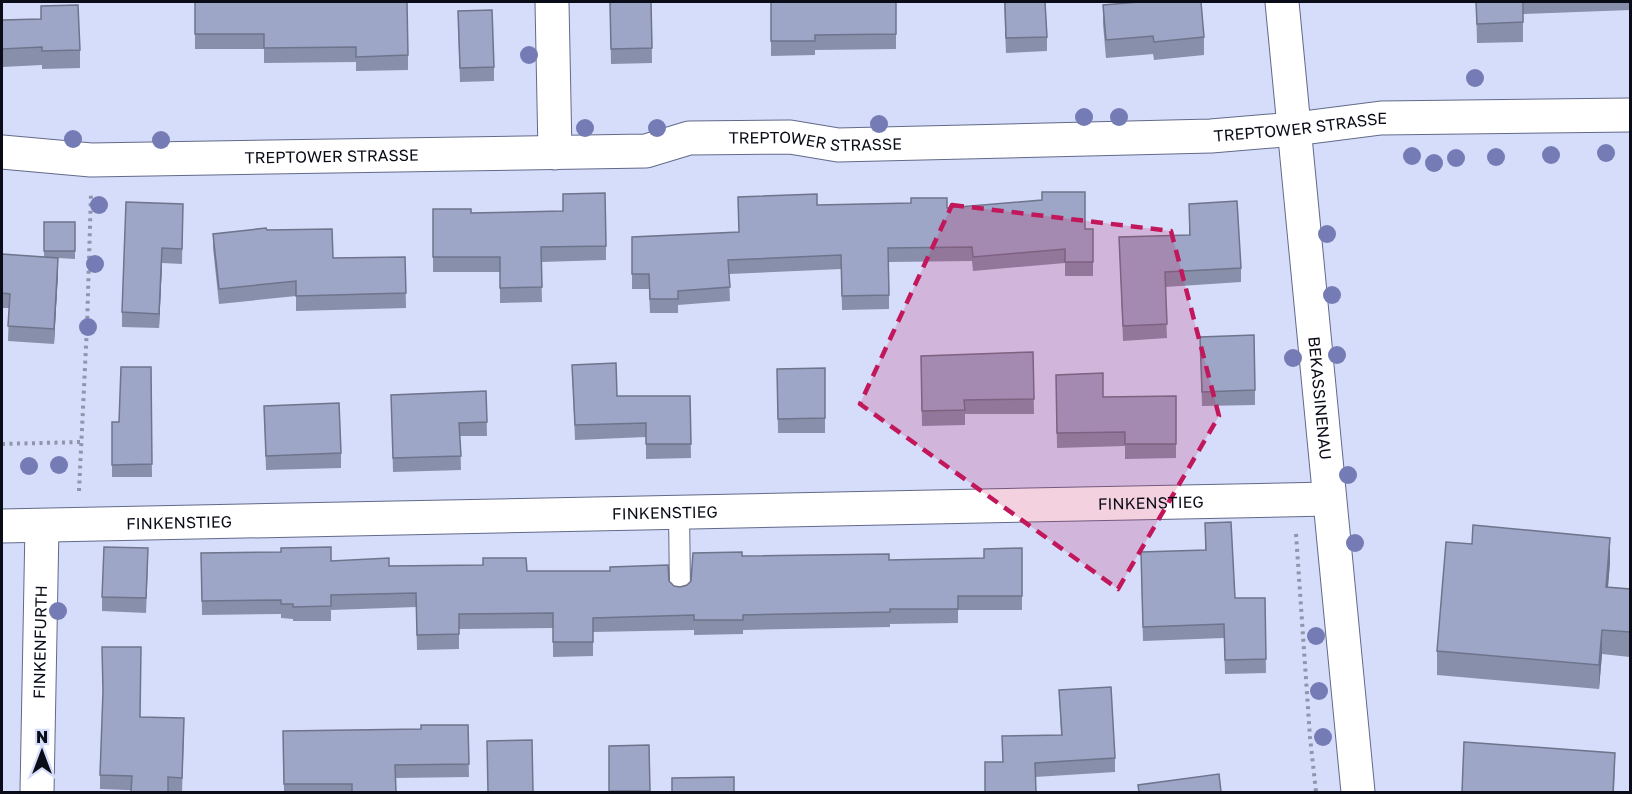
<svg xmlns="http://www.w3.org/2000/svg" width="1632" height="794" viewBox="0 0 1632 794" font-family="'Golos Text',sans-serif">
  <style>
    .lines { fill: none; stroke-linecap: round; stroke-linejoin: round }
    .service-casing { stroke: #626a89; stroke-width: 22 }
    .minor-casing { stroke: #626a89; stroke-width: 35 }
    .tertiary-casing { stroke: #626a89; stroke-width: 35 }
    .path { stroke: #9095ac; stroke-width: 4; stroke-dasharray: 3 4.5; stroke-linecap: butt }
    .service { stroke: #fff; stroke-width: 20 }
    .minor { stroke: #fff; stroke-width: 33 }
    .tertiary { stroke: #fff; stroke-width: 33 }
    .tree { fill: #757bb4 }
    .wall { fill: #878fab }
    .shaded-wall { fill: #6e748b }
    .building { fill: #9da6c7; stroke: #6e748b; stroke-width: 1.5 }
    .marked { fill: #c2185b; fill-opacity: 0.2; stroke: #c2185b; stroke-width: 4.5; stroke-dasharray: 12 8; stroke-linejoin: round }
    .labels { text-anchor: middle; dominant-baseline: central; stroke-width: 4.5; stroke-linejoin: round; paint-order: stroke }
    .street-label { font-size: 16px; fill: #0a0c18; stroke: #d6ddfa }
  </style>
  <rect width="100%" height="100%" fill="#d6ddfa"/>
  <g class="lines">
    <defs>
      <path id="service" d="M 679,512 L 680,590"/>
      <g id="minor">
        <path d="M 552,2 L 555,153"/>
        <path id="s1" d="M 2,152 L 91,160 L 646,151 L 689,138 L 790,137 L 838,145 L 1211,136 L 1295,129 L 1381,118 L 1630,115"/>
        <path id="s2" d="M 2,526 L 1329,499"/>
        <path id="s3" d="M 37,792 L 42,526"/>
      </g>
      <g id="tertiary">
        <path id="s4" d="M 1282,2 L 1358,792"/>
      </g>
    </defs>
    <use href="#service" class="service-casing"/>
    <use href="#minor" class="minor-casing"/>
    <use href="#tertiary" class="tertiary-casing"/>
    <g class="path">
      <path d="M 2,444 L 81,442"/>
      <path d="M 79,491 L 87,326 L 91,193"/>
      <path d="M 1296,534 L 1310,737 L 1316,792"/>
    </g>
    <use href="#service" class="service"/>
    <use href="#minor" class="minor"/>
    <use href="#tertiary" class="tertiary"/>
  </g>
  <g class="tree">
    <circle cx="529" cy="55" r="9"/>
    <circle cx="1475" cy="78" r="9"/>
    <circle cx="1084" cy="117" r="9"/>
    <circle cx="1119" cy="117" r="9"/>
    <circle cx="879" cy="124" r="9"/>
    <circle cx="585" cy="128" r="9"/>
    <circle cx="657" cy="128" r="9"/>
    <circle cx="73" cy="139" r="9"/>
    <circle cx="161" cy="140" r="9"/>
    <circle cx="1606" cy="153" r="9"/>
    <circle cx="1551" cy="155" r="9"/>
    <circle cx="1412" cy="156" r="9"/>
    <circle cx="1496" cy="157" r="9"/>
    <circle cx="1456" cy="158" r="9"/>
    <circle cx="1434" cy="163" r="9"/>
    <circle cx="99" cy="205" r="9"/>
    <circle cx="1327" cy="234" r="9"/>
    <circle cx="95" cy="264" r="9"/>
    <circle cx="1332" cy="295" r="9"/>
    <circle cx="88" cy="327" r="9"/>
    <circle cx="1337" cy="355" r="9"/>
    <circle cx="1293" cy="358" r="9"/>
    <circle cx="59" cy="465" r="9"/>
    <circle cx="29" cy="466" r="9"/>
    <circle cx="1348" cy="475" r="9"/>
    <circle cx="1355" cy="543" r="9"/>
    <circle cx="58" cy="611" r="9"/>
    <circle cx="1316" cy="636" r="9"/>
    <circle cx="1319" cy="691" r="9"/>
    <circle cx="1323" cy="737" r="9"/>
  </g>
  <g class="wall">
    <path d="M 195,2 L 408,55 L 408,70 L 356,71 L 356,62 L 264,63 L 264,49 L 195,49 Z"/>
    <path d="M 610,2 L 651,2 L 652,63 L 611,64 Z"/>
    <path d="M 771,2 L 896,2 L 896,49 L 815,50 L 815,55 L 771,56 Z"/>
    <path d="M 1004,2 L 1047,37 L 1047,51 L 1006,53 Z"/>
    <path d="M 1138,2 L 1201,2 L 1204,37 L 1204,55 L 1154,60 L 1153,54 L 1106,58 L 1103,24 L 1103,5 Z"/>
    <path d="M 1476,2 L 1630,2 L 1630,10 L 1523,14 L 1523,42 L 1477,43 Z"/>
    <path d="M 2,20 L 80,50 L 80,68 L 42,69 L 42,65 L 2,67 Z"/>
    <path d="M 458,25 L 494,67 L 494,81 L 460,82 Z"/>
    <path d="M 183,204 L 182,264 L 162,263 L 159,328 L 122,327 L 122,312 Z"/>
    <path d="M 1189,204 L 1241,268 L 1241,282 L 1165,287 L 1167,338 L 1123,341 L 1119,237 L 1189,235 Z"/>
    <path d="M 817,205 L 947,208 L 1085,229 L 1093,229 L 1093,276 L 1065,276 L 1065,263 L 973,271 L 972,261 L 889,262 L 889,309 L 842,310 L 841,269 L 729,274 L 730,301 L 678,305 L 678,313 L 650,313 L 649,289 L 632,289 L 632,237 L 739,232 Z"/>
    <path d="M 433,209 L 471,213 L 606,246 L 606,260 L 541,262 L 542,302 L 500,303 L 500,272 L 433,272 Z"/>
    <path d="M 44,222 L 75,222 L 75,259 L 58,258 L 58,273 L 54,344 L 8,341 L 9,308 L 2,308 L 2,254 L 44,257 Z"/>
    <path d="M 267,230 L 333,258 L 405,257 L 406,308 L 296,311 L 296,296 L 219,304 L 213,248 L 213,234 Z"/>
    <path d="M 1200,337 L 1255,390 L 1255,405 L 1202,406 Z"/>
    <path d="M 1033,352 L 1034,414 L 965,414 L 965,425 L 922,426 L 921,370 Z"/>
    <path d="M 572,365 L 617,396 L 690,396 L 691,458 L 646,459 L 646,437 L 575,440 Z"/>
    <path d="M 151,367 L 152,477 L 112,477 L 112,422 L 119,422 Z"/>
    <path d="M 825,368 L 825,433 L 778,433 L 777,369 Z"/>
    <path d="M 1056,375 L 1103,397 L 1176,396 L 1176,458 L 1125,459 L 1125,446 L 1057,448 Z"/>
    <path d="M 486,391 L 487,436 L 460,436 L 461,470 L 393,472 L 391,395 Z"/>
    <path d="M 264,406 L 341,453 L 341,468 L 266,470 Z"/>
    <path d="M 1205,523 L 1235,598 L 1265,598 L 1266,673 L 1225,674 L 1224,638 L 1143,641 L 1141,566 L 1205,550 Z"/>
    <path d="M 1022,548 L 1022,610 L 958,610 L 958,623 L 890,624 L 890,627 L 743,630 L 743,634 L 694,635 L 694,630 L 593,632 L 593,656 L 553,657 L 553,628 L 459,629 L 459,649 L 417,650 L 416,607 L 331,610 L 331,621 L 293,621 L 293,619 L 281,618 L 281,614 L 202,615 L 201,553 L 331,561 L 389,566 L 527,571 L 669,581 L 674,586 L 680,587 L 687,585 L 742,556 L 889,560 L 984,558 Z"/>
    <path d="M 1610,562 L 1608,587 L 1630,589 L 1630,657 L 1602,654 L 1599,689 L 1437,675 L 1437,651 Z"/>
    <path d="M 148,563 L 146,613 L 102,611 L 102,597 Z"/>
    <path d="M 1059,690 L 1115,758 L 1115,772 L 1035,777 L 1003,762 L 1061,735 Z"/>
    <path d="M 140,717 L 184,733 L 182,792 L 100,789 L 100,775 Z"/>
    <path d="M 468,725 L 469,777 L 395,778 L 396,792 L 284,792 L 283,731 L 421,729 Z"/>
    <path d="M 649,745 L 650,792 L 609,792 L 609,746 Z"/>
  </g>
  <g class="shaded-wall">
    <path d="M 162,248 L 162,263 L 159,328 L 159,314 Z"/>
    <path d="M 58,258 L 58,273 L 54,344 L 54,329 Z"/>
    <path d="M 1610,538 L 1610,562 L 1606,611 L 1606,587 Z"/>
    <path d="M 1602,630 L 1602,654 L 1599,689 L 1599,665 Z"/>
    <path d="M 1615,753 L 1614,792 L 1613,792 Z"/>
  </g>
  <g class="building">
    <path d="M 195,2 L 407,2 L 408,55 L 356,57 L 356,47 L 264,48 L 264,34 L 195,34 Z"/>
    <path d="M 610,2 L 651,2 L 652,48 L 611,49 Z"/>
    <path d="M 771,2 L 896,2 L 896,34 L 815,35 L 815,41 L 771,41 Z"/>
    <path d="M 1005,2 L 1045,2 L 1047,37 L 1006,38 Z"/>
    <path d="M 1139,2 L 1201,2 L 1204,37 L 1154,42 L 1153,36 L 1106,40 L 1103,5 Z"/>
    <path d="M 1476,2 L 1523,2 L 1523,22 L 1477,24 Z"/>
    <path d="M 78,5 L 80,50 L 42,51 L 42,47 L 2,49 L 2,20 L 41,19 L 41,6 Z"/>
    <path d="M 492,10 L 494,67 L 460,68 L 458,11 Z"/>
    <path d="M 1042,192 L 1085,192 L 1085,229 L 1093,229 L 1093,262 L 1065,262 L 1065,249 L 973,257 L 972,247 L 888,248 L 889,295 L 842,296 L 841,255 L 728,260 L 730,287 L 678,291 L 678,299 L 650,299 L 649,274 L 632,274 L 632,237 L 739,232 L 738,197 L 817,194 L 817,205 L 911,203 L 911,198 L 947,198 L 947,208 L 1042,200 Z"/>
    <path d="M 605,193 L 606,246 L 541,247 L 542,287 L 500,288 L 500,257 L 433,257 L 433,209 L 471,209 L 471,213 L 563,211 L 563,194 Z"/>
    <path d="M 1237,201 L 1241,268 L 1165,272 L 1167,324 L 1123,326 L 1119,237 L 1190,235 L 1189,204 Z"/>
    <path d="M 126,202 L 183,204 L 182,249 L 162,248 L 159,314 L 122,312 Z"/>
    <rect x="44" y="222" width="31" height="29"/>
    <path d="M 266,228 L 267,230 L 332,229 L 333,258 L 405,257 L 406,293 L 296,296 L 296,281 L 219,289 L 213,234 Z"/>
    <path d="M 2,254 L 58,258 L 54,329 L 8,326 L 10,294 L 2,293 Z"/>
    <path d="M 1254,335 L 1255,390 L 1202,392 L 1200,337 Z"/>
    <path d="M 1033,352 L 1034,399 L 964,400 L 965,410 L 922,411 L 921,356 Z"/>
    <path d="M 616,363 L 617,396 L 690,396 L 691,444 L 646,444 L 646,423 L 575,425 L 572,365 Z"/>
    <path d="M 121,367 L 151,367 L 152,464 L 112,465 L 112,422 L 119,422 Z"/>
    <path d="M 825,368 L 825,418 L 778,419 L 777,369 Z"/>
    <path d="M 1103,373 L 1103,397 L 1176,396 L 1176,444 L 1125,444 L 1125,432 L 1057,433 L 1056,375 Z"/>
    <path d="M 486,391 L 487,422 L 459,423 L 461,456 L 393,458 L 391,395 Z"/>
    <path d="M 339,403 L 341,453 L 266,456 L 264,406 Z"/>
    <path d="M 1231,522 L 1235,598 L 1265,598 L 1266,659 L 1225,660 L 1224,624 L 1143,627 L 1141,552 L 1206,550 L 1205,523 Z"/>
    <path d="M 1473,525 L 1610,538 L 1606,587 L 1630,589 L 1630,632 L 1602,630 L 1599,665 L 1437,651 L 1446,542 L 1472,544 Z"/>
    <path d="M 104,547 L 148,548 L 146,598 L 102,597 Z"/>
    <path d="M 331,547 L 331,561 L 389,558 L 389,566 L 483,565 L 483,558 L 526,558 L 527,571 L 610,571 L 610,567 L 668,565 L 669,581 L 674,586 L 680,587 L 687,585 L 691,581 L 693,553 L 742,552 L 742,556 L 889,554 L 889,560 L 984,558 L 984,549 L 1022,548 L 1022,596 L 958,596 L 958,609 L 890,609 L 890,612 L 743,615 L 743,620 L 694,620 L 694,615 L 593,618 L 593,642 L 553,642 L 553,613 L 459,614 L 459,634 L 417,635 L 416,593 L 331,595 L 331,606 L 293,607 L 293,604 L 281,604 L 281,600 L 202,601 L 201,553 L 281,552 L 281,548 Z"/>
    <path d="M 102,647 L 141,647 L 140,717 L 184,718 L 182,778 L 168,777 L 168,792 L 131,792 L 132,776 L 100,775 L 103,691 Z"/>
    <path d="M 1111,687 L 1115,758 L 1035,763 L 1036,792 L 985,792 L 985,762 L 1003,762 L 1002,736 L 1062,735 L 1059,690 Z"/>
    <path d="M 421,725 L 468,725 L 469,764 L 395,765 L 396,792 L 352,792 L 352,784 L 284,784 L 283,731 L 421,729 Z"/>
    <path d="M 532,740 L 533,792 L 488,792 L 487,741 Z"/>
    <path d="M 1464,742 L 1615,753 L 1613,792 L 1462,792 Z"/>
    <path d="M 649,745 L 650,791 L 609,791 L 609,746 Z"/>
    <path d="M 1219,774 L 1221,792 L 1139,792 L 1138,785 Z"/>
    <path d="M 734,777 L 734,792 L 672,792 L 672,778 Z"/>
  </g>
  <path class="marked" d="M 952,205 L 1171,231 L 1219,416 L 1118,589 L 860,404 Z"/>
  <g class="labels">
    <g class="street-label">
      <text stroke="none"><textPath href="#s1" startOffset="1302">TREPTOWER STRASSE</textPath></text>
      <text stroke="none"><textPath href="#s1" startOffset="816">TREPTOWER STRASSE</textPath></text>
      <text stroke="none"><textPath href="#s1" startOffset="330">TREPTOWER STRASSE</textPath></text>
      <text stroke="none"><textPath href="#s4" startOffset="398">BEKASSINENAU</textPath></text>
      <text stroke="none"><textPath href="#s2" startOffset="1149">FINKENSTIEG</textPath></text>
      <text stroke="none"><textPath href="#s2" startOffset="663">FINKENSTIEG</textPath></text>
      <text stroke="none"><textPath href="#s2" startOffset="177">FINKENSTIEG</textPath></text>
      <text stroke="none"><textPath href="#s3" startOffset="150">FINKENFURTH</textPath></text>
    </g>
  </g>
  <rect width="1632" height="794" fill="none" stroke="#0a0c18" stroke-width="6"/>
  <g transform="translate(42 752)" stroke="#d6ddfa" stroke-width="4.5" paint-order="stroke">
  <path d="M0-4.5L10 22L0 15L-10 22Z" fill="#0a0c18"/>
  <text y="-9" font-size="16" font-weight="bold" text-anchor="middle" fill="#0a0c18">N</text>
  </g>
</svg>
